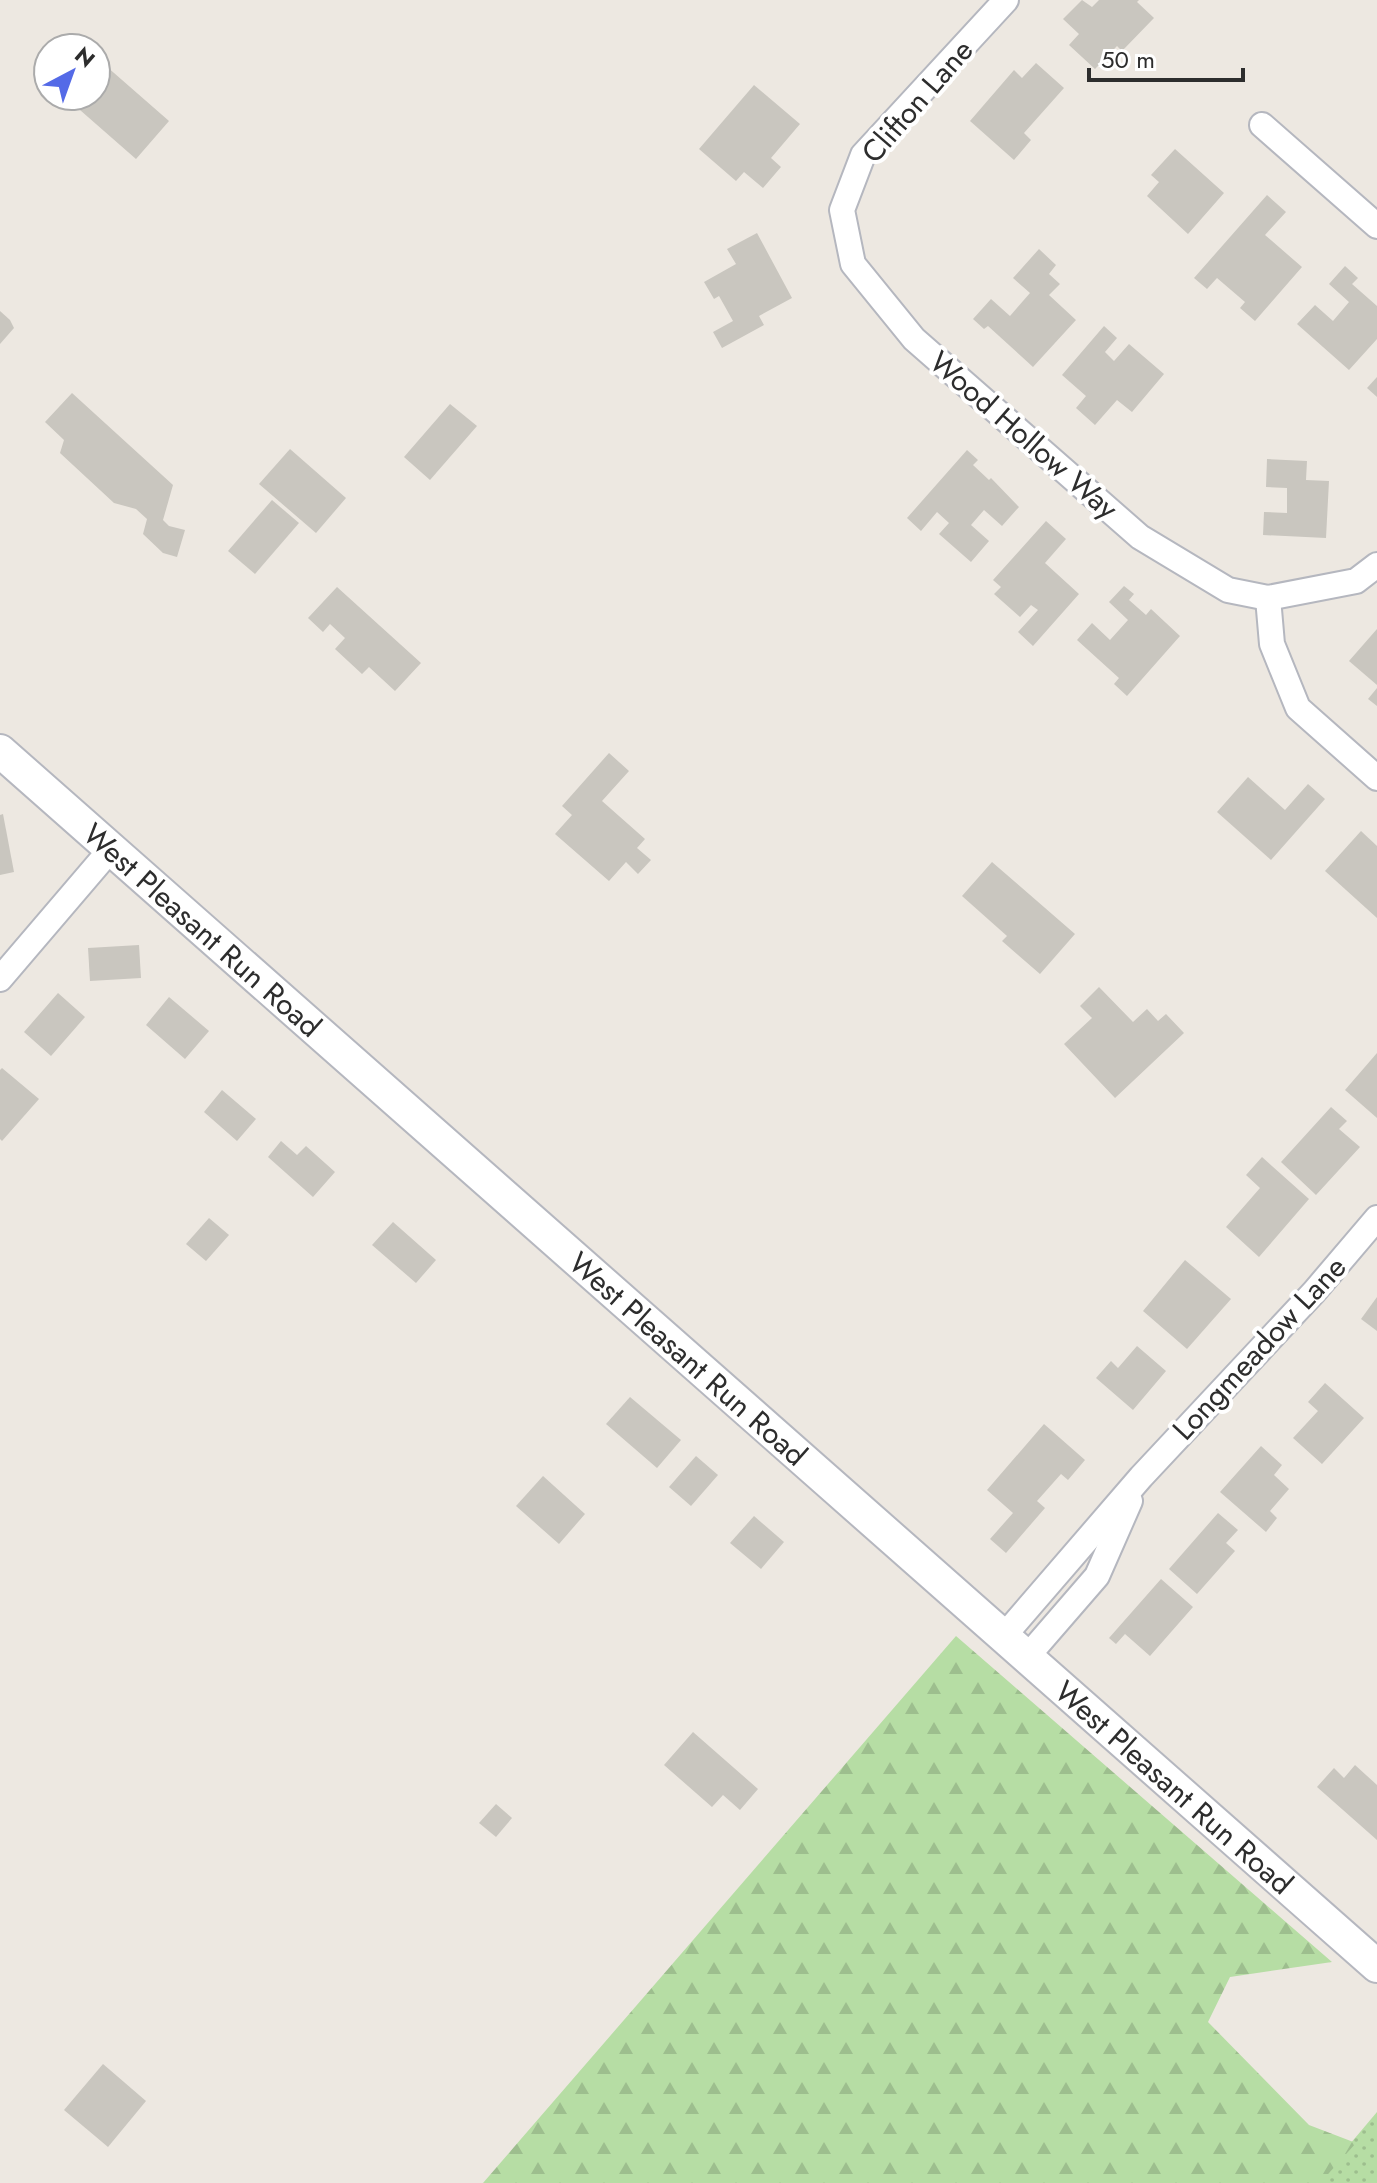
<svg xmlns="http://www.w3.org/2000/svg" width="1377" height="2183" viewBox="0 0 1377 2183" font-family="Jost,sans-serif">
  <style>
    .grass { fill: url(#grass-dots) }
    .forest { fill: url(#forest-firs) }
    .building { fill: #c9c6bf }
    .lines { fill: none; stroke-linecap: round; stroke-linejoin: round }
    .street-casing { stroke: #b5b7bf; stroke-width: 28 }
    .secondary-casing { stroke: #b5b7bf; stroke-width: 36 }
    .street { stroke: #fff; stroke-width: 24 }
    .secondary { stroke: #fff; stroke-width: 32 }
    .labels { text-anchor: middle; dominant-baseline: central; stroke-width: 8; stroke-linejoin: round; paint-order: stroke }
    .street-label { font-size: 30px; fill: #2d2d2d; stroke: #fff }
  </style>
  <defs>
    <pattern id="grass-dots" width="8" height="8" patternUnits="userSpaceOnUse" patternTransform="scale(2)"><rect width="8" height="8" fill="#b6dda4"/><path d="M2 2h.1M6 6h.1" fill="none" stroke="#9dbe8e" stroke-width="1.8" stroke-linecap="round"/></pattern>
    <pattern id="forest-firs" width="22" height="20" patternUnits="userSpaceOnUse" patternTransform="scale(2)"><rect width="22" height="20" fill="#b6dda4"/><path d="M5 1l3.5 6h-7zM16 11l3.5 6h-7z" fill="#9dbe8e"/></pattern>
  </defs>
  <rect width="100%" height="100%" fill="#ede8e1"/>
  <path class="grass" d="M 1377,2112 L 1377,2183 L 1317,2183 Z"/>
  <path class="forest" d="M 956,1636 L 1332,1962 L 1230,1977 L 1208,2022 L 1309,2125 L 1356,2143 L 1320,2183 L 483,2183 Z"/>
  <g class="building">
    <path d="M 1082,0 L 1092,7 L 1099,0 L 1139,0 L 1137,2 L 1154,18 L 1122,51 L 1117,46 L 1095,69 L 1069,45 L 1079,34 L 1063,19 Z"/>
    <path d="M 98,59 L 169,121 L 136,159 L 64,96 L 96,96 Z"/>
    <path d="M 1036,63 L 1064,88 L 1024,133 L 1031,140 L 1014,160 L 970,121 L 1014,70 L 1022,78 Z"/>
    <path d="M 754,85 L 800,124 L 771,158 L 781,167 L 763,188 L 744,172 L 736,181 L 699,149 Z"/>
    <path d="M 1175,149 L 1224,193 L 1188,234 L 1147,196 L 1159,182 L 1151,175 Z"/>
    <path d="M 1267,195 L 1286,212 L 1265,235 L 1302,267 L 1255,321 L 1240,308 L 1245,302 L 1217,278 L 1207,289 L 1194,278 Z"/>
    <path d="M 757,233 L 792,298 L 759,316 L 764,325 L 722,348 L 713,332 L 733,321 L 719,296 L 714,299 L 704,282 L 736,264 L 727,249 Z"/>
    <path d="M 1039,249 L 1056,265 L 1049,274 L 1060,284 L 1049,295 L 1076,320 L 1033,367 L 988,326 L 984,329 L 973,319 L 991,299 L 1010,316 L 1030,293 L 1013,278 Z"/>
    <path d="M 1345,266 L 1358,278 L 1352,284 L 1377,306 L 1377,339 L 1349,370 L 1297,324 L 1315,305 L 1333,321 L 1349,302 L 1329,284 Z"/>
    <path d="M 0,311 L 10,320 L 14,328 L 0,344 Z"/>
    <path d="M 1104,326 L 1117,338 L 1105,352 L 1114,361 L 1129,344 L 1164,374 L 1132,412 L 1117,400 L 1095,425 L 1076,408 L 1086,396 L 1062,375 Z"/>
    <path d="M 1377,377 L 1377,397 L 1367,388 Z"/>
    <path d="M 72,393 L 173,485 L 163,520 L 169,526 L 185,530 L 177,557 L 163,553 L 143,534 L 147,519 L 136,509 L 114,503 L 60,453 L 64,440 L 45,422 Z"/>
    <path d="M 450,404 L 477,426 L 430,480 L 404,457 Z"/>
    <path d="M 290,449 L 346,498 L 316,533 L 259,484 Z"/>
    <path d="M 967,450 L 978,460 L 973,465 L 989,480 L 991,478 L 1019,507 L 1002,526 L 984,510 L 971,525 L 989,541 L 971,562 L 939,534 L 949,523 L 937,512 L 921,531 L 907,518 Z"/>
    <path d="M 1267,459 L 1307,461 L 1306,480 L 1329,481 L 1326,538 L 1263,535 L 1264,512 L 1287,513 L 1287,488 L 1266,487 Z"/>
    <path d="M 272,500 L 299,523 L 255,574 L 228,551 Z"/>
    <path d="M 1046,521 L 1066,539 L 1045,563 L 1079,594 L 1033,646 L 1018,632 L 1038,610 L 1031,605 L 1020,617 L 994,594 L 1001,587 L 993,580 Z"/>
    <path d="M 1124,586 L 1134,594 L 1129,600 L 1146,615 L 1151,609 L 1180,636 L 1127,696 L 1114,684 L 1119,678 L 1077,640 L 1092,623 L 1110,640 L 1128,620 L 1109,602 Z"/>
    <path d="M 337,587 L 421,663 L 395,691 L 369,667 L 362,674 L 335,649 L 345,638 L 330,624 L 323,632 L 308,618 Z"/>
    <path d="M 1377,629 L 1377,685 L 1349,661 Z"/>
    <path d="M 1377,688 L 1377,706 L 1368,699 Z"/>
    <path d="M 609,753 L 629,771 L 602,801 L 645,839 L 637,848 L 651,860 L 638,874 L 626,862 L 609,881 L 555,834 L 572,815 L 562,806 Z"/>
    <path d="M 1248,777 L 1285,810 L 1308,784 L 1325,799 L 1271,860 L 1217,812 Z"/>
    <path d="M 3,814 L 14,872 L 0,875 L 0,815 Z"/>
    <path d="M 1361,831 L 1377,846 L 1377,918 L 1325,871 Z"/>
    <path d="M 992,862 L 1075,934 L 1040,974 L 1002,941 L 1007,936 L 962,896 Z"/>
    <path d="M 139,945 L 141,978 L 90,981 L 88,948 Z"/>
    <path d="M 1099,987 L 1133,1022 L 1147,1009 L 1158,1021 L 1166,1014 L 1184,1033 L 1115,1098 L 1064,1044 L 1092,1018 L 1080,1006 Z"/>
    <path d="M 58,993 L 85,1017 L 51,1056 L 24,1032 Z"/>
    <path d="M 169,997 L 209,1031 L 185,1059 L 146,1025 Z"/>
    <path d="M 1377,1053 L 1377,1118 L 1345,1090 Z"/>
    <path d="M 2,1068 L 39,1099 L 2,1141 L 0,1139 L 0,1070 Z"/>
    <path d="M 222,1090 L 256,1119 L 237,1141 L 204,1112 Z"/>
    <path d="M 1331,1107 L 1347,1121 L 1339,1129 L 1360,1147 L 1316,1195 L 1281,1162 Z"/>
    <path d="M 281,1141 L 297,1155 L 306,1146 L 335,1172 L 313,1197 L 268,1157 Z"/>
    <path d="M 1262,1157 L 1309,1199 L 1259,1257 L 1226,1227 L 1260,1188 L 1246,1175 Z"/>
    <path d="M 209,1218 L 229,1235 L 206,1261 L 186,1244 Z"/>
    <path d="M 393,1222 L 436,1260 L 416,1283 L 372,1245 Z"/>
    <path d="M 1185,1260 L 1231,1299 L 1187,1349 L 1143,1311 Z"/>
    <path d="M 1377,1297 L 1377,1331 L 1361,1319 Z"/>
    <path d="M 1137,1346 L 1166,1371 L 1133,1410 L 1096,1378 L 1111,1361 L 1118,1368 Z"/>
    <path d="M 1325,1383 L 1364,1418 L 1322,1464 L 1293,1438 L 1318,1411 L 1308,1402 Z"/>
    <path d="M 630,1397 L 681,1440 L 657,1468 L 606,1424 Z"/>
    <path d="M 1044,1424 L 1085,1460 L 1068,1480 L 1061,1474 L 1037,1501 L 1045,1508 L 1006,1553 L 990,1539 L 1013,1513 L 987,1490 Z"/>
    <path d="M 1261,1446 L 1282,1465 L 1274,1475 L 1289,1489 L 1270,1511 L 1277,1518 L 1266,1532 L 1220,1492 Z"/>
    <path d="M 696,1456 L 718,1475 L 691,1506 L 669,1487 Z"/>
    <path d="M 543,1476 L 585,1514 L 559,1544 L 516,1506 Z"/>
    <path d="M 1218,1513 L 1238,1530 L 1226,1543 L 1235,1551 L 1197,1594 L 1169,1569 Z"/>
    <path d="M 754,1516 L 784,1542 L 761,1569 L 730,1543 Z"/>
    <path d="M 1161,1579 L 1193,1607 L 1150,1656 L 1125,1634 L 1116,1644 L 1109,1638 Z"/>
    <path d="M 693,1732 L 758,1789 L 740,1810 L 723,1795 L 712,1807 L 664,1765 Z"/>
    <path d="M 1355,1765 L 1377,1785 L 1377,1840 L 1317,1787 L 1334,1768 L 1344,1778 Z"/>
    <path d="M 496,1804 L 512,1818 L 496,1837 L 479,1823 Z"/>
    <path d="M 103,2064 L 146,2101 L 108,2147 L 64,2110 Z"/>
  </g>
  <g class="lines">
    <defs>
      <g id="street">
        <path d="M 1006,0 L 863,155 L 842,210 L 853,264 L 914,339 L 1140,537 L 1228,590 L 1268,598 L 1356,581 L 1377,565"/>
        <path d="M 1262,125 L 1377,226"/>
        <path d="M 1268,598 L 1272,644 L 1298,708 L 1377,778"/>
        <path d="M 0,979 L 111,849"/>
        <path d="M 1003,1637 L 1141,1477 L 1314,1292 L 1377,1218"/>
        <path d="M 1026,1658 L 1097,1576 L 1130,1501"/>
      </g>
      <g id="secondary">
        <path id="s1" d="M 0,751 L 1377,1966"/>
      </g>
    </defs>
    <use href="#street" class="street-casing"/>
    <use href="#secondary" class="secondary-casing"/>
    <use href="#street" class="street"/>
    <use href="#secondary" class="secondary"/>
  </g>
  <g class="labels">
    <g class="street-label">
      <text transform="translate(917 101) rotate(-49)">Clifton Lane</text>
      <text transform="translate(1024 435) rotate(41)">Wood Hollow Way</text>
      <text stroke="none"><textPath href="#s1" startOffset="270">West Pleasant Run Road</textPath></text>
      <text transform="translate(1259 1348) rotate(-47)">Longmeadow Lane</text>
      <text stroke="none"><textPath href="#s1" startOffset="918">West Pleasant Run Road</textPath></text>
      <text stroke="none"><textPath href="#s1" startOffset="1566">West Pleasant Run Road</textPath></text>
    </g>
  </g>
  <g transform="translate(72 72) rotate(41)"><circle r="38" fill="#ffffff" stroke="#ababab" stroke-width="2"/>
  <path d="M0-6L14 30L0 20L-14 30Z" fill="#546ae7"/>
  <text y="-12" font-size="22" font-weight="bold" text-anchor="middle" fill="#2d2d2d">N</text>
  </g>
  <path d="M1089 68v12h154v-12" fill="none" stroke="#2d2d2d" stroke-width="4"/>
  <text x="1101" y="68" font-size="24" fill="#2d2d2d" stroke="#ffffff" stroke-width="6" paint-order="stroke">50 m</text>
</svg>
